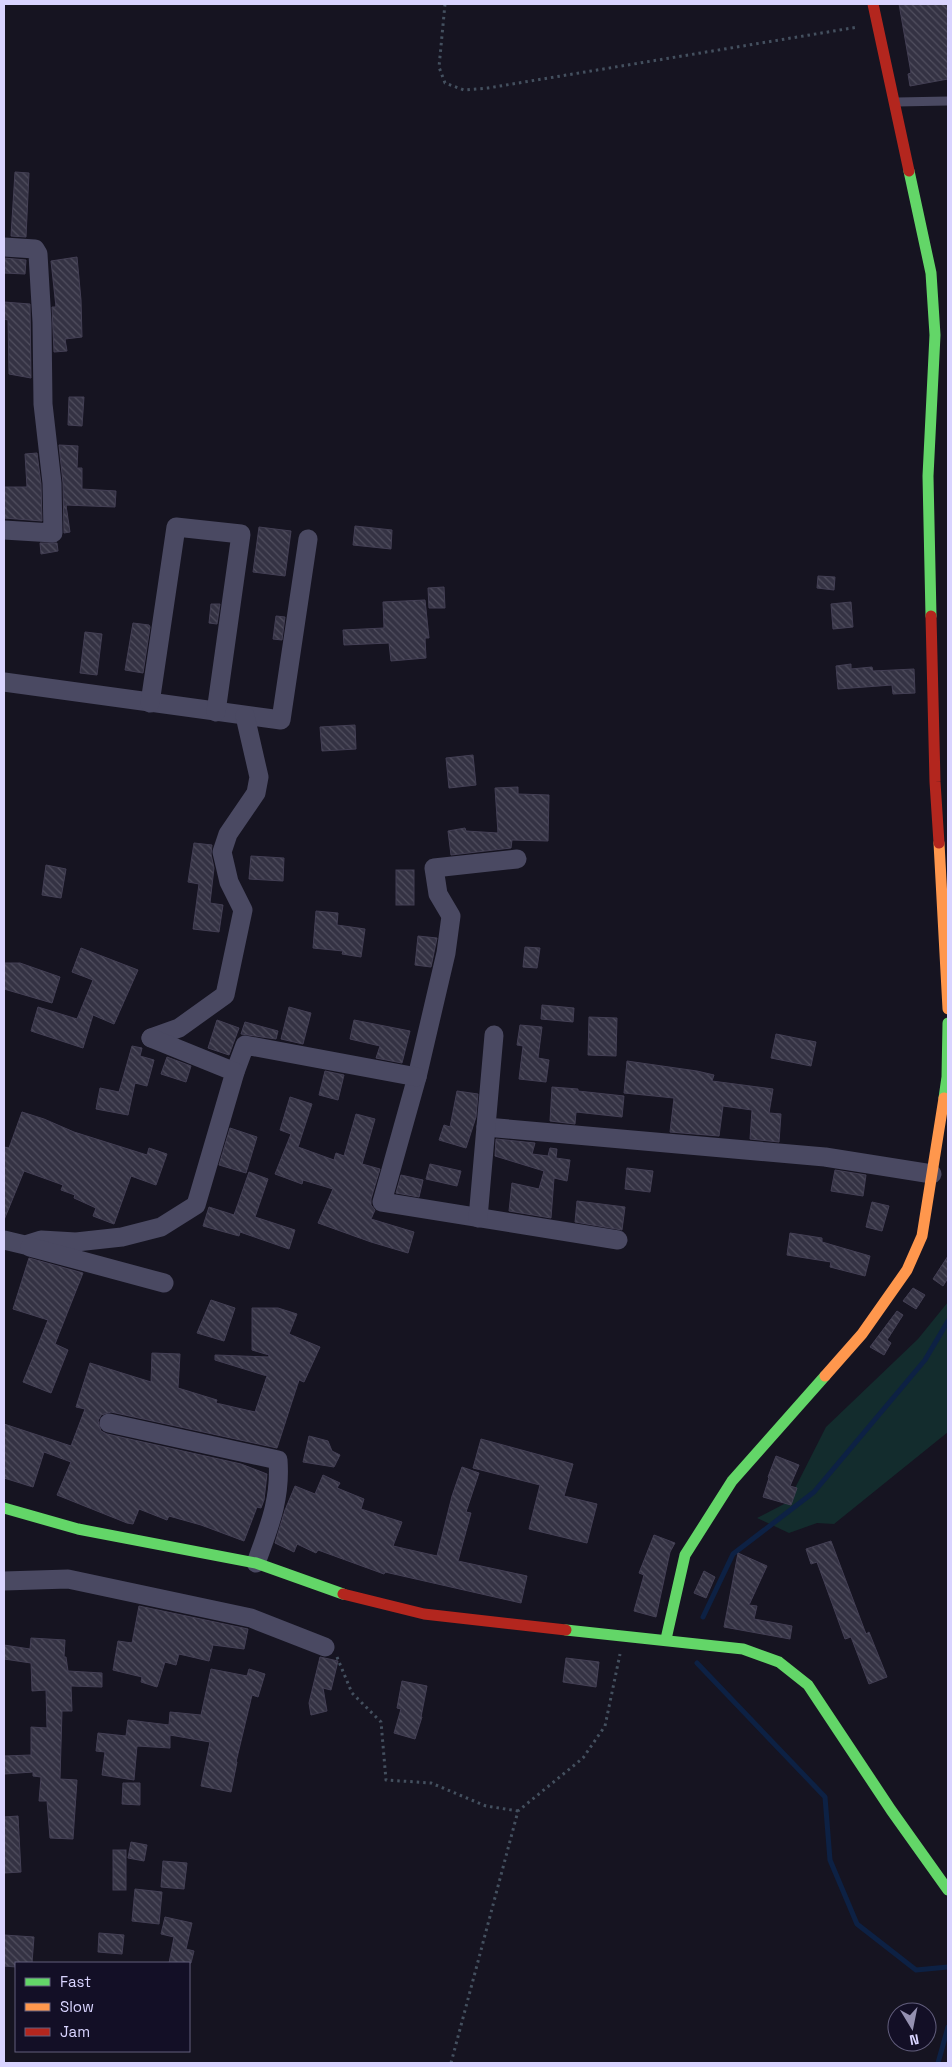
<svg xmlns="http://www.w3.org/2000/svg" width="952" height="2067" viewBox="0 0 952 2067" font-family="'Space Grotesk',sans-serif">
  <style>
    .green { fill: #132c2d }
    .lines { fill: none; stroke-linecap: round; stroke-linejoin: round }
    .stream { stroke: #0d2144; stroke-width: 5 }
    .building { fill: url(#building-back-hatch); stroke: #433f54 }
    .path { stroke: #44505f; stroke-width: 3; stroke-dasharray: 2.5 4; stroke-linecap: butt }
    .lane { stroke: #4a4962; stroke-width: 9 }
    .street { stroke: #4a4962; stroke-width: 19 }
    .fast { stroke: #63d668; stroke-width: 11 }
    .slow { stroke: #ff974d; stroke-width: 11 }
    .jam { stroke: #b3261e; stroke-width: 11 }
  </style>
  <defs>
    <pattern id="building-back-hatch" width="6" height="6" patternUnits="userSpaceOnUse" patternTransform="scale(1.25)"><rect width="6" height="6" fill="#343243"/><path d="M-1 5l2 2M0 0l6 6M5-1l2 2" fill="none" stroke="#514f5f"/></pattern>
  </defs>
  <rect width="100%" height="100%" fill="#161421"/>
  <path class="green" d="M 948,1302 L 948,1432 L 834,1524 L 817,1523 L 789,1533 L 757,1518 L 788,1502 L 826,1427 L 918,1339 Z"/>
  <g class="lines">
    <g class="stream">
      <path d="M 703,1617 L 733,1554 L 814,1492 L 925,1360 L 948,1321"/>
      <path d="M 697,1663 L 825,1797 L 830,1860 L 857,1924 L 916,1970 L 948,1967"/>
      <path d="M 938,2063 L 948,2027"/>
    </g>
  </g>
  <g class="building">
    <path d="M 899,4 L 948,4 L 948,79 L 910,86 L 908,74 L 911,73 Z"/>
    <path d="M 15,172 L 29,173 L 26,237 L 11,236 Z"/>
    <path d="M 77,257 L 81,300 L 82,337 L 65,339 L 67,351 L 54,352 L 52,307 L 56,307 L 51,261 Z"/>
    <path d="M 4,258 L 26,260 L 25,274 L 4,273 Z"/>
    <path d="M 4,302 L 30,304 L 31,378 L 9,374 L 8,320 L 4,319 Z"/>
    <path d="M 69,397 L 84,397 L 82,426 L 68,425 Z"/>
    <path d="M 59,445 L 78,446 L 77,468 L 82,468 L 82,489 L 116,491 L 115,507 L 66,505 L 70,532 L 64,533 L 63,483 Z"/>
    <path d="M 37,453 L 41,484 L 42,521 L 4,518 L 4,487 L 27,487 L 25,454 Z"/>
    <path d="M 355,526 L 392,530 L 391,549 L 353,545 Z"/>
    <path d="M 259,527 L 291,531 L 285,576 L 253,572 Z"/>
    <path d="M 40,543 L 57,543 L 58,551 L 41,554 Z"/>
    <path d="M 818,576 L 835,577 L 834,590 L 817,588 Z"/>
    <path d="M 444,587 L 445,608 L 429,608 L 428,588 Z"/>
    <path d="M 425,600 L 429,638 L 425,638 L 426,658 L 391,661 L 389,643 L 344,645 L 343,630 L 384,628 L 383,602 Z"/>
    <path d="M 851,602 L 853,627 L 833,629 L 831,604 Z"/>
    <path d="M 211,604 L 220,604 L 217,624 L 209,623 Z"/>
    <path d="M 276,616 L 285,617 L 282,640 L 273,639 Z"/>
    <path d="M 133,623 L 149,625 L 150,627 L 143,673 L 125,670 Z"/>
    <path d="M 85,632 L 102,634 L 97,675 L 80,673 Z"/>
    <path d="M 851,664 L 851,669 L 872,667 L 873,671 L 914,669 L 915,693 L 893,694 L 892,685 L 838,689 L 836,666 Z"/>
    <path d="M 355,725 L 356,749 L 322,751 L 320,727 Z"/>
    <path d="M 473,755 L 476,785 L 449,788 L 446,758 Z"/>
    <path d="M 518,787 L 518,794 L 549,795 L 548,841 L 512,840 L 511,848 L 451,855 L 448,831 L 465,828 L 466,831 L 498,833 L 495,788 Z"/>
    <path d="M 194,843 L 212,845 L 211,854 L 214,868 L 210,903 L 223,905 L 219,932 L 193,929 L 199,884 L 188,882 Z"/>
    <path d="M 251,856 L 284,858 L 283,881 L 249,879 Z"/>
    <path d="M 46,865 L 66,869 L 61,898 L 42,895 Z"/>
    <rect x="396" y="870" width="18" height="35"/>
    <path d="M 316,911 L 338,913 L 337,925 L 365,929 L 361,957 L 342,954 L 343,951 L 313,948 Z"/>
    <path d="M 418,936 L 437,938 L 431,967 L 415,965 Z"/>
    <path d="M 525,947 L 540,948 L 537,968 L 523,967 Z"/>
    <path d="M 81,948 L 138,970 L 114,1024 L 93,1015 L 83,1048 L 31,1031 L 38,1007 L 77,1019 L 93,980 L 72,972 Z"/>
    <path d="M 4,963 L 20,963 L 60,977 L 52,1003 L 4,989 Z"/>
    <path d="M 542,1005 L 574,1008 L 573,1022 L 541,1019 Z"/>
    <path d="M 289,1007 L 311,1013 L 303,1044 L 281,1039 Z"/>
    <path d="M 589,1017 L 617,1018 L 616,1056 L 588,1055 Z"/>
    <path d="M 217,1020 L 239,1028 L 229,1055 L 208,1048 Z"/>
    <path d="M 354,1020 L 410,1031 L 402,1063 L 376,1058 L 380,1046 L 350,1039 Z"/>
    <path d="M 245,1022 L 278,1031 L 276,1039 L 241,1034 Z"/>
    <path d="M 520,1025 L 542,1027 L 538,1058 L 549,1060 L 546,1082 L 519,1079 L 523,1046 L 517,1045 Z"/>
    <path d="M 776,1034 L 816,1042 L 811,1066 L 771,1058 Z"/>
    <path d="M 132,1046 L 142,1048 L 140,1056 L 154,1060 L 147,1086 L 135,1083 L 128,1115 L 96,1109 L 100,1088 L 119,1092 Z"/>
    <path d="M 167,1057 L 191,1066 L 186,1082 L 161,1074 Z"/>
    <path d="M 627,1061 L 697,1071 L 714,1075 L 712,1081 L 773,1089 L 769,1113 L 781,1114 L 779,1142 L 750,1139 L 752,1110 L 723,1106 L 719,1136 L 670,1132 L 674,1098 L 624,1093 Z"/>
    <path d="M 325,1071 L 344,1075 L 338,1100 L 319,1095 Z"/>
    <path d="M 552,1087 L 578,1089 L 578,1091 L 624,1096 L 622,1117 L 576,1112 L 575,1124 L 550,1121 Z"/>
    <path d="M 457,1091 L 478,1094 L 476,1117 L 466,1148 L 439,1140 L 444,1125 L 450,1127 Z"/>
    <path d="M 290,1097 L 312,1104 L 298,1147 L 334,1160 L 336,1153 L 344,1156 L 356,1114 L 375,1119 L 362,1164 L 380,1169 L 371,1199 L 371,1205 L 375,1210 L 371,1219 L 414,1232 L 408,1253 L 371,1242 L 318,1223 L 333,1189 L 303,1180 L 302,1184 L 275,1174 L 291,1134 L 280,1130 Z"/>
    <path d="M 22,1112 L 44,1119 L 74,1132 L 147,1155 L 149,1148 L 167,1154 L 156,1185 L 131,1176 L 114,1224 L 93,1216 L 96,1208 L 74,1198 L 75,1195 L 61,1190 L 63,1185 L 24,1171 L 4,1220 L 4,1147 L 9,1148 Z"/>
    <path d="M 230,1128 L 257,1137 L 246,1173 L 219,1165 Z"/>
    <path d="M 496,1139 L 535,1143 L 532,1154 L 548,1156 L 550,1148 L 557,1149 L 556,1158 L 570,1160 L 567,1181 L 554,1178 L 551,1218 L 509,1211 L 512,1183 L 539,1189 L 544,1171 L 495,1156 Z"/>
    <path d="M 430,1164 L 461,1171 L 457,1186 L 426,1179 Z"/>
    <path d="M 627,1168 L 653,1171 L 650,1192 L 625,1189 Z"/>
    <path d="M 835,1170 L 866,1175 L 863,1196 L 831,1191 Z"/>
    <path d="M 249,1172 L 268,1179 L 255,1217 L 295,1230 L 289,1249 L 240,1232 L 239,1236 L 203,1226 L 209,1207 L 234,1215 Z"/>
    <path d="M 401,1175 L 423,1180 L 419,1197 L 396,1193 Z"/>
    <path d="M 577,1201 L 625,1207 L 622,1230 L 575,1222 Z"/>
    <path d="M 872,1202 L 889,1206 L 882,1231 L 866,1227 Z"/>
    <path d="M 790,1233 L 822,1238 L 822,1242 L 870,1256 L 865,1276 L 830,1267 L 831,1262 L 787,1255 Z"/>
    <path d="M 948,1256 L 948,1278 L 943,1286 L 933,1279 Z"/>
    <path d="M 29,1258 L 83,1273 L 55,1344 L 68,1350 L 51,1393 L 23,1382 L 48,1320 L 13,1309 Z"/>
    <path d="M 913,1288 L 925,1295 L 916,1309 L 903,1301 Z"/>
    <path d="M 211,1300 L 235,1308 L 224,1341 L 197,1333 Z"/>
    <path d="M 252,1308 L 278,1308 L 297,1314 L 289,1334 L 320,1347 L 304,1382 L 299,1380 L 277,1448 L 111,1412 L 101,1415 L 98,1421 L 101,1431 L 107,1434 L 241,1464 L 267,1474 L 264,1500 L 261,1508 L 257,1507 L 244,1541 L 201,1525 L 169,1516 L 167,1520 L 139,1509 L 133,1524 L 127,1523 L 57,1495 L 71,1462 L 44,1452 L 33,1487 L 4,1478 L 4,1424 L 71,1446 L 85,1409 L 76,1407 L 90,1363 L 151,1382 L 152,1353 L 180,1354 L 178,1388 L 217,1400 L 216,1403 L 255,1412 L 267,1376 L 215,1360 L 215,1355 L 268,1357 L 269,1355 L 252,1350 Z"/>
    <path d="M 897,1311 L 903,1315 L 887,1340 L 891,1343 L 884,1355 L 870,1347 Z"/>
    <path d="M 309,1436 L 328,1441 L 332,1451 L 340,1455 L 334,1467 L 303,1462 Z"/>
    <path d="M 481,1439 L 573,1464 L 564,1496 L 597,1504 L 587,1543 L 529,1529 L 540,1485 L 473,1468 Z"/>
    <path d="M 776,1456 L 799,1465 L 790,1486 L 797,1488 L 791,1505 L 763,1497 L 769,1478 L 768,1477 Z"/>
    <path d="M 462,1467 L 479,1473 L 466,1512 L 471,1513 L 458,1561 L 527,1576 L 521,1603 L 385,1572 L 384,1574 L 318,1550 L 316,1553 L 297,1544 L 294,1552 L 275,1543 L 285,1510 L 295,1486 L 315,1494 L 323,1475 L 340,1483 L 337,1488 L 364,1499 L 361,1509 L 402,1522 L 393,1546 L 437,1556 L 452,1496 Z"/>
    <path d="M 654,1535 L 675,1543 L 670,1552 L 656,1617 L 634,1611 L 644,1575 L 639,1573 Z"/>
    <path d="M 831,1541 L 866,1634 L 869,1632 L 887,1677 L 869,1684 L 851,1637 L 845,1639 L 817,1562 L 811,1564 L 806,1549 Z"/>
    <path d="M 738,1553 L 767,1566 L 749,1605 L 757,1606 L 754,1619 L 792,1626 L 790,1639 L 724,1627 Z"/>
    <path d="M 704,1571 L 715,1577 L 706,1598 L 694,1593 Z"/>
    <path d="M 139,1606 L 248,1629 L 244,1649 L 213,1645 L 209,1661 L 179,1654 L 176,1665 L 165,1662 L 157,1687 L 141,1682 L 142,1677 L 113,1670 L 118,1641 L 132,1643 Z"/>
    <path d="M 31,1638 L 65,1640 L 64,1657 L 66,1657 L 68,1671 L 102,1673 L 102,1687 L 71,1686 L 72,1711 L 62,1711 L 60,1779 L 77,1780 L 73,1839 L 50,1838 L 47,1801 L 39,1801 L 41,1777 L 33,1776 L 33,1772 L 4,1774 L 4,1756 L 31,1755 L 31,1727 L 47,1728 L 46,1690 L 32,1691 L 31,1663 L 4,1659 L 4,1645 L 30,1649 Z"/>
    <path d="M 320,1657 L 338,1661 L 331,1690 L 323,1688 L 327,1711 L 311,1715 L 309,1703 Z"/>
    <path d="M 566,1658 L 599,1662 L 596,1687 L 563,1682 Z"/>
    <path d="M 211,1669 L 247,1676 L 249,1669 L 265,1674 L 258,1697 L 252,1695 L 236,1762 L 237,1762 L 231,1792 L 201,1786 L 210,1742 L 170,1735 L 170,1748 L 137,1746 L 134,1780 L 102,1775 L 105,1752 L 96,1751 L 98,1733 L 126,1736 L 128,1720 L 169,1725 L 170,1712 L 201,1715 Z"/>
    <path d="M 402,1681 L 427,1686 L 421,1717 L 422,1717 L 415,1739 L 394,1733 L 401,1709 L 397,1708 Z"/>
    <path d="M 123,1783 L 140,1783 L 140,1805 L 122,1804 Z"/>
    <path d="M 18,1816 L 21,1872 L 4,1873 L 4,1817 Z"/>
    <path d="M 131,1842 L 147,1845 L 144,1861 L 128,1858 Z"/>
    <rect x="113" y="1850" width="13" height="40"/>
    <path d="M 163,1861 L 187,1863 L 184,1889 L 161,1887 Z"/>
    <path d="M 135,1889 L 162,1892 L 159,1924 L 132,1921 Z"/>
    <path d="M 165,1917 L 192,1923 L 186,1949 L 194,1951 L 191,1963 L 169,1963 L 174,1937 L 161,1934 Z"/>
    <path d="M 99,1933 L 124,1935 L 122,1954 L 98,1952 Z"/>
    <path d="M 4,1935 L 34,1937 L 32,1963 L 16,1963 L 16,1967 L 4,1966 Z"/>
  </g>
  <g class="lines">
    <g class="path">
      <path d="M 445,4 L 439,67 L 445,83 L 464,90 L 488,88 L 858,27"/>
      <path d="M 337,1657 L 352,1693 L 381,1722 L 386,1780 L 431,1783 L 486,1806 L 518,1811"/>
      <path d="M 451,2063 L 518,1811 L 583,1758 L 605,1726 L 620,1654"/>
    </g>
    <path class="lane" d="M 897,102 L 948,101"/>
    <g class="street">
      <path d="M 4,247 L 35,249 L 38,254 L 42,322 L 43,404 L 52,483 L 53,533 L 4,530"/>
      <path d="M 4,682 L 281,720 L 308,539"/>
      <path d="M 150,703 L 176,527 L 241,534 L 216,712"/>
      <path d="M 517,859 L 434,868 L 438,894 L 451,916 L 446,953 L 417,1077 L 382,1202 L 618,1240"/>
      <path d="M 151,1038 L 179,1028 L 225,995 L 243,910 L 229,882 L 222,852 L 228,834 L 256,793 L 259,777 L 245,716"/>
      <path d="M 235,1072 L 245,1045 L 417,1077"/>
      <path d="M 486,1127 L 825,1157 L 932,1174"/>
      <path d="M 478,1218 L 494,1035"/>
      <path d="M 4,1240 L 25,1245 L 41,1240 L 76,1242 L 122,1237 L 161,1227 L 196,1205 L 235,1072 L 151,1038"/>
      <path d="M 30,1247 L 164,1283"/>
      <path d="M 109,1423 L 278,1460 C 281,1499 269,1527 256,1563"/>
      <path d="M 4,1581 L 68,1579 L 251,1618 L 325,1647"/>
    </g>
    <g class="fast">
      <path d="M 909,171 L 931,273 L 935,335 L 928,476 L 931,616"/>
      <path d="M 944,1098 L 947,1077 L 948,1023"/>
      <path d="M 4,1508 L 78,1529 L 256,1563 L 343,1594"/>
      <path d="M 566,1630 L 743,1649 L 779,1662 L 808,1685 L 891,1810 L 948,1890"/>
      <path d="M 666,1639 L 685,1555 L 732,1481 L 825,1376"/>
    </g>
    <g class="slow">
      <path d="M 939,843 L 948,1009"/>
      <path d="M 825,1376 L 862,1334 L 907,1270 L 922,1236 L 944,1098"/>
    </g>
    <g class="jam">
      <path d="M 873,4 L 909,171"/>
      <path d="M 931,616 L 935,782 L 939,843"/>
      <path d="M 343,1594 L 424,1614 L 566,1630"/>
    </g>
  </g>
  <rect width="952" height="2067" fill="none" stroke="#d9d4ff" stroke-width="10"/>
  <rect x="15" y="1962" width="175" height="90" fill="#130f26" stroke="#625e7d"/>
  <rect x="25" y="1978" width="25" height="8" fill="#63d668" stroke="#625e7d"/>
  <text x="60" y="1987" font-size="15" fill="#d9d4ff">Fast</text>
  <rect x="25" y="2003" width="25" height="8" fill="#ff974d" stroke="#625e7d"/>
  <text x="60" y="2012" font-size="15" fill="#d9d4ff">Slow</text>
  <rect x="25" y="2028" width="25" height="8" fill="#b3261e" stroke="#625e7d"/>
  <text x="60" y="2037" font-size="15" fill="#d9d4ff">Jam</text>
  <g transform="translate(912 2027) rotate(170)"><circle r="24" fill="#130f26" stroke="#625e7d"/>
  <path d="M0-4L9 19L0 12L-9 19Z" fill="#9591b1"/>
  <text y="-8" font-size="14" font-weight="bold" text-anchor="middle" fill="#d9d4ff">N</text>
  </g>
</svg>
